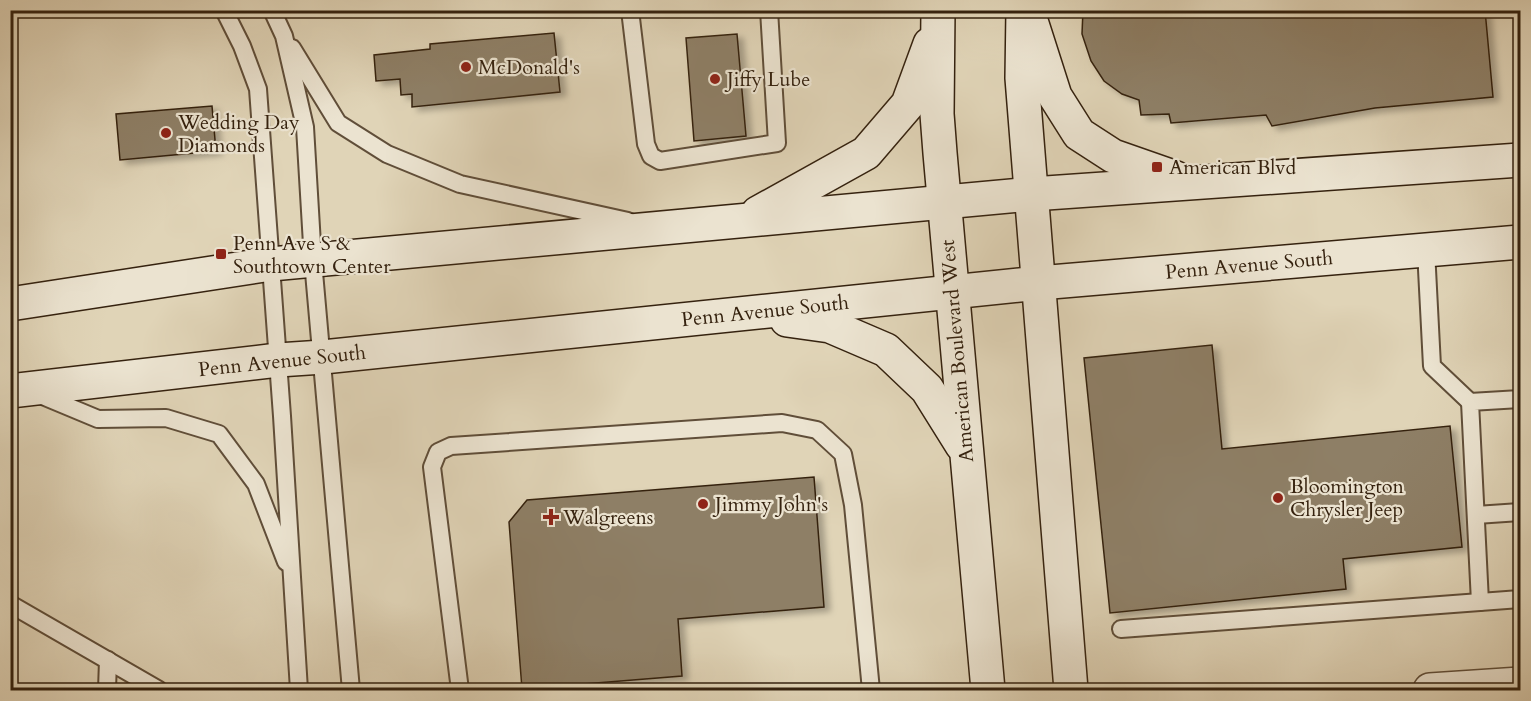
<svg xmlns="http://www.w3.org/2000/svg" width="1531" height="701" viewBox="0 0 1531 701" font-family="Cardo,serif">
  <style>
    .building { fill: #8e7f66; stroke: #35220f; stroke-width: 1.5; filter: url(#shadow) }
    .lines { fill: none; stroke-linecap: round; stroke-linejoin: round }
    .service-casing { stroke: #604e39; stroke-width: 20 }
    .minor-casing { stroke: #604e39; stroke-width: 36 }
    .secondary-casing { stroke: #35220f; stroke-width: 36 }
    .service { stroke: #ebe3d0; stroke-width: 16 }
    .minor { stroke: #ebe3d0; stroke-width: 33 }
    .secondary { stroke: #ebe3d0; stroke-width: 33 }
    .poi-dot { fill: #8f2418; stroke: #ebe3d0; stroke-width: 2 }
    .labels { text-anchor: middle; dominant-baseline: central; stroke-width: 4.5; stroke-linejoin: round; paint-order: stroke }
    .poi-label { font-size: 20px; fill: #35220f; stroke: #ebe3d0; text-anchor: start }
    .street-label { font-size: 20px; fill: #35220f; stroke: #ebe3d0 }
  </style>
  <defs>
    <filter id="shadow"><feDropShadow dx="6" dy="4" stdDeviation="3" flood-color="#0004"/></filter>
  </defs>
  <rect width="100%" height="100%" fill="#e0d4b7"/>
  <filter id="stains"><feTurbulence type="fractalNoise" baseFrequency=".00333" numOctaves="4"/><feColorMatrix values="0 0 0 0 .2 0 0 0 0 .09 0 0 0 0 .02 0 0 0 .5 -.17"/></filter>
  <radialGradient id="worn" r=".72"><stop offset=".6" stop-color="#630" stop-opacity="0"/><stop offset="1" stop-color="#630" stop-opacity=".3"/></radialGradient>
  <g class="building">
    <path d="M 1083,10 L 1485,10 L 1493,97 L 1375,108 L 1272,126 L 1266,115 L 1171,123 L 1169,114 L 1141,115 L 1139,100 L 1122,94 L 1104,81 L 1091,61 L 1082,34 Z"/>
    <path d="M 554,33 L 560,92 L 412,107 L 412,94 L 401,95 L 400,79 L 376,81 L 374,55 L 430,49 L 430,44 Z"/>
    <path d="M 737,34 L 746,136 L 694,141 L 686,38 Z"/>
    <path d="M 212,106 L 216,151 L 120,160 L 116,114 Z"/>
    <path d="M 1212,345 L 1222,449 L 1450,426 L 1462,547 L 1343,559 L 1346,589 L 1110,613 L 1084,358 Z"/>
    <path d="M 814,477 L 824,607 L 678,619 L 682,676 L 522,689 L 509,522 L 527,500 Z"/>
  </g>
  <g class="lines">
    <defs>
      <g id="service">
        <path d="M 224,10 L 242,46 L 258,89 L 282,416 L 299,690"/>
        <path d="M 272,10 L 284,36 L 305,127 L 313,261 L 351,690"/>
        <path d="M 630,10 L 646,144 L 651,156 L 660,161 L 777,143 L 769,10"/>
        <path d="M 292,48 L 338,123 L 387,154 L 460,184 L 628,221"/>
        <path d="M 1426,250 L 1432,366 L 1470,402"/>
        <path d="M 38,394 L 98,419 L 166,418 L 219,434 L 256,484 L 286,562"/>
        <path d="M 1476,515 L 1520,512"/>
        <path d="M 1480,602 L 1470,402 L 1520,399"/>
        <path d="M 10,604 L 159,690"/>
        <path d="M 1121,629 L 1520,599"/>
        <path d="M 107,690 L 108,660"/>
        <path d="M 460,690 L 432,467 L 438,452 L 451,446 L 782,423 L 817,430 L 843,454 L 853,505 L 871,690"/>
      </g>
      <path id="minor" d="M 1430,690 L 1520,684"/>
      <g id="secondary">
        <path d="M 938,10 L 937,114 L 940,153 L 988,690"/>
        <path d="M 1023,10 L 1022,78 L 1071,690"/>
        <path d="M 1032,24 L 1055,96 L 1079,134 L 1113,156 L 1176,178"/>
        <path d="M 758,213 L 866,153 L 908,104 L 930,44"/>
        <path d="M 10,304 L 271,264 L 1032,194 L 1520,160"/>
        <path d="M 787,320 L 830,326 L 886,350 L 927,389 L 962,445"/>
        <path d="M 10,391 L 278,360 L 323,357 L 1039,283 L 1520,242"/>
      </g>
    </defs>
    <use href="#service" class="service-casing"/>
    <use href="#minor" class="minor-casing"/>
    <use href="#secondary" class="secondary-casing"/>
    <use href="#service" class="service"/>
    <use href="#minor" class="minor"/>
    <use href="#secondary" class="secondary"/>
  </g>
  <g class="poi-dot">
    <circle cx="466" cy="67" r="6"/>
    <circle cx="715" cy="79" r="6"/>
    <circle cx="166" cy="133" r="6"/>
    <rect x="1151" y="161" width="12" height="12" rx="3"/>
    <rect x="215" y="248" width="12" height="12" rx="3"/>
    <circle cx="1278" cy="498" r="6"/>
    <circle cx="703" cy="504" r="6"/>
    <path d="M548 508h6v6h6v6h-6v6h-6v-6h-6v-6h6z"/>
  </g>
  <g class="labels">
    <g class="poi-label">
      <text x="478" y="67">McDonald's</text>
      <text x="727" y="79">Jiffy Lube</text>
      <text x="178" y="122">Wedding Day<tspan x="178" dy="23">Diamonds</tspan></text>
      <text x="1169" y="167">American Blvd</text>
      <text x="233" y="243">Penn Ave S &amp;<tspan x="233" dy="23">Southtown Center</tspan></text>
      <text x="1290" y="486">Bloomington<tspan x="1290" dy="23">Chrysler Jeep</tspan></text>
      <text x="715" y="504">Jimmy John's</text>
      <text x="563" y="517">Walgreens</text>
    </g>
    <g class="street-label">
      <text transform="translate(1249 265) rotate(-5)">Penn Avenue South</text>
      <text transform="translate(765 311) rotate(-6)">Penn Avenue South</text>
      <text transform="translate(957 351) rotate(-95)">American Boulevard West</text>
      <text transform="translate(282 361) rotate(-6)">Penn Avenue South</text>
    </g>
  </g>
  <rect width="1531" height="701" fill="none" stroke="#e0d4b7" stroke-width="36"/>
  <rect x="12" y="12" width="1507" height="677" fill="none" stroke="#35220f" stroke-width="3"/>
  <rect x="18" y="18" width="1495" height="665" fill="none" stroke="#35220f" stroke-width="1.5"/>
  <rect width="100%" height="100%" filter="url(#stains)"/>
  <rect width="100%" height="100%" fill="url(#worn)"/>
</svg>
